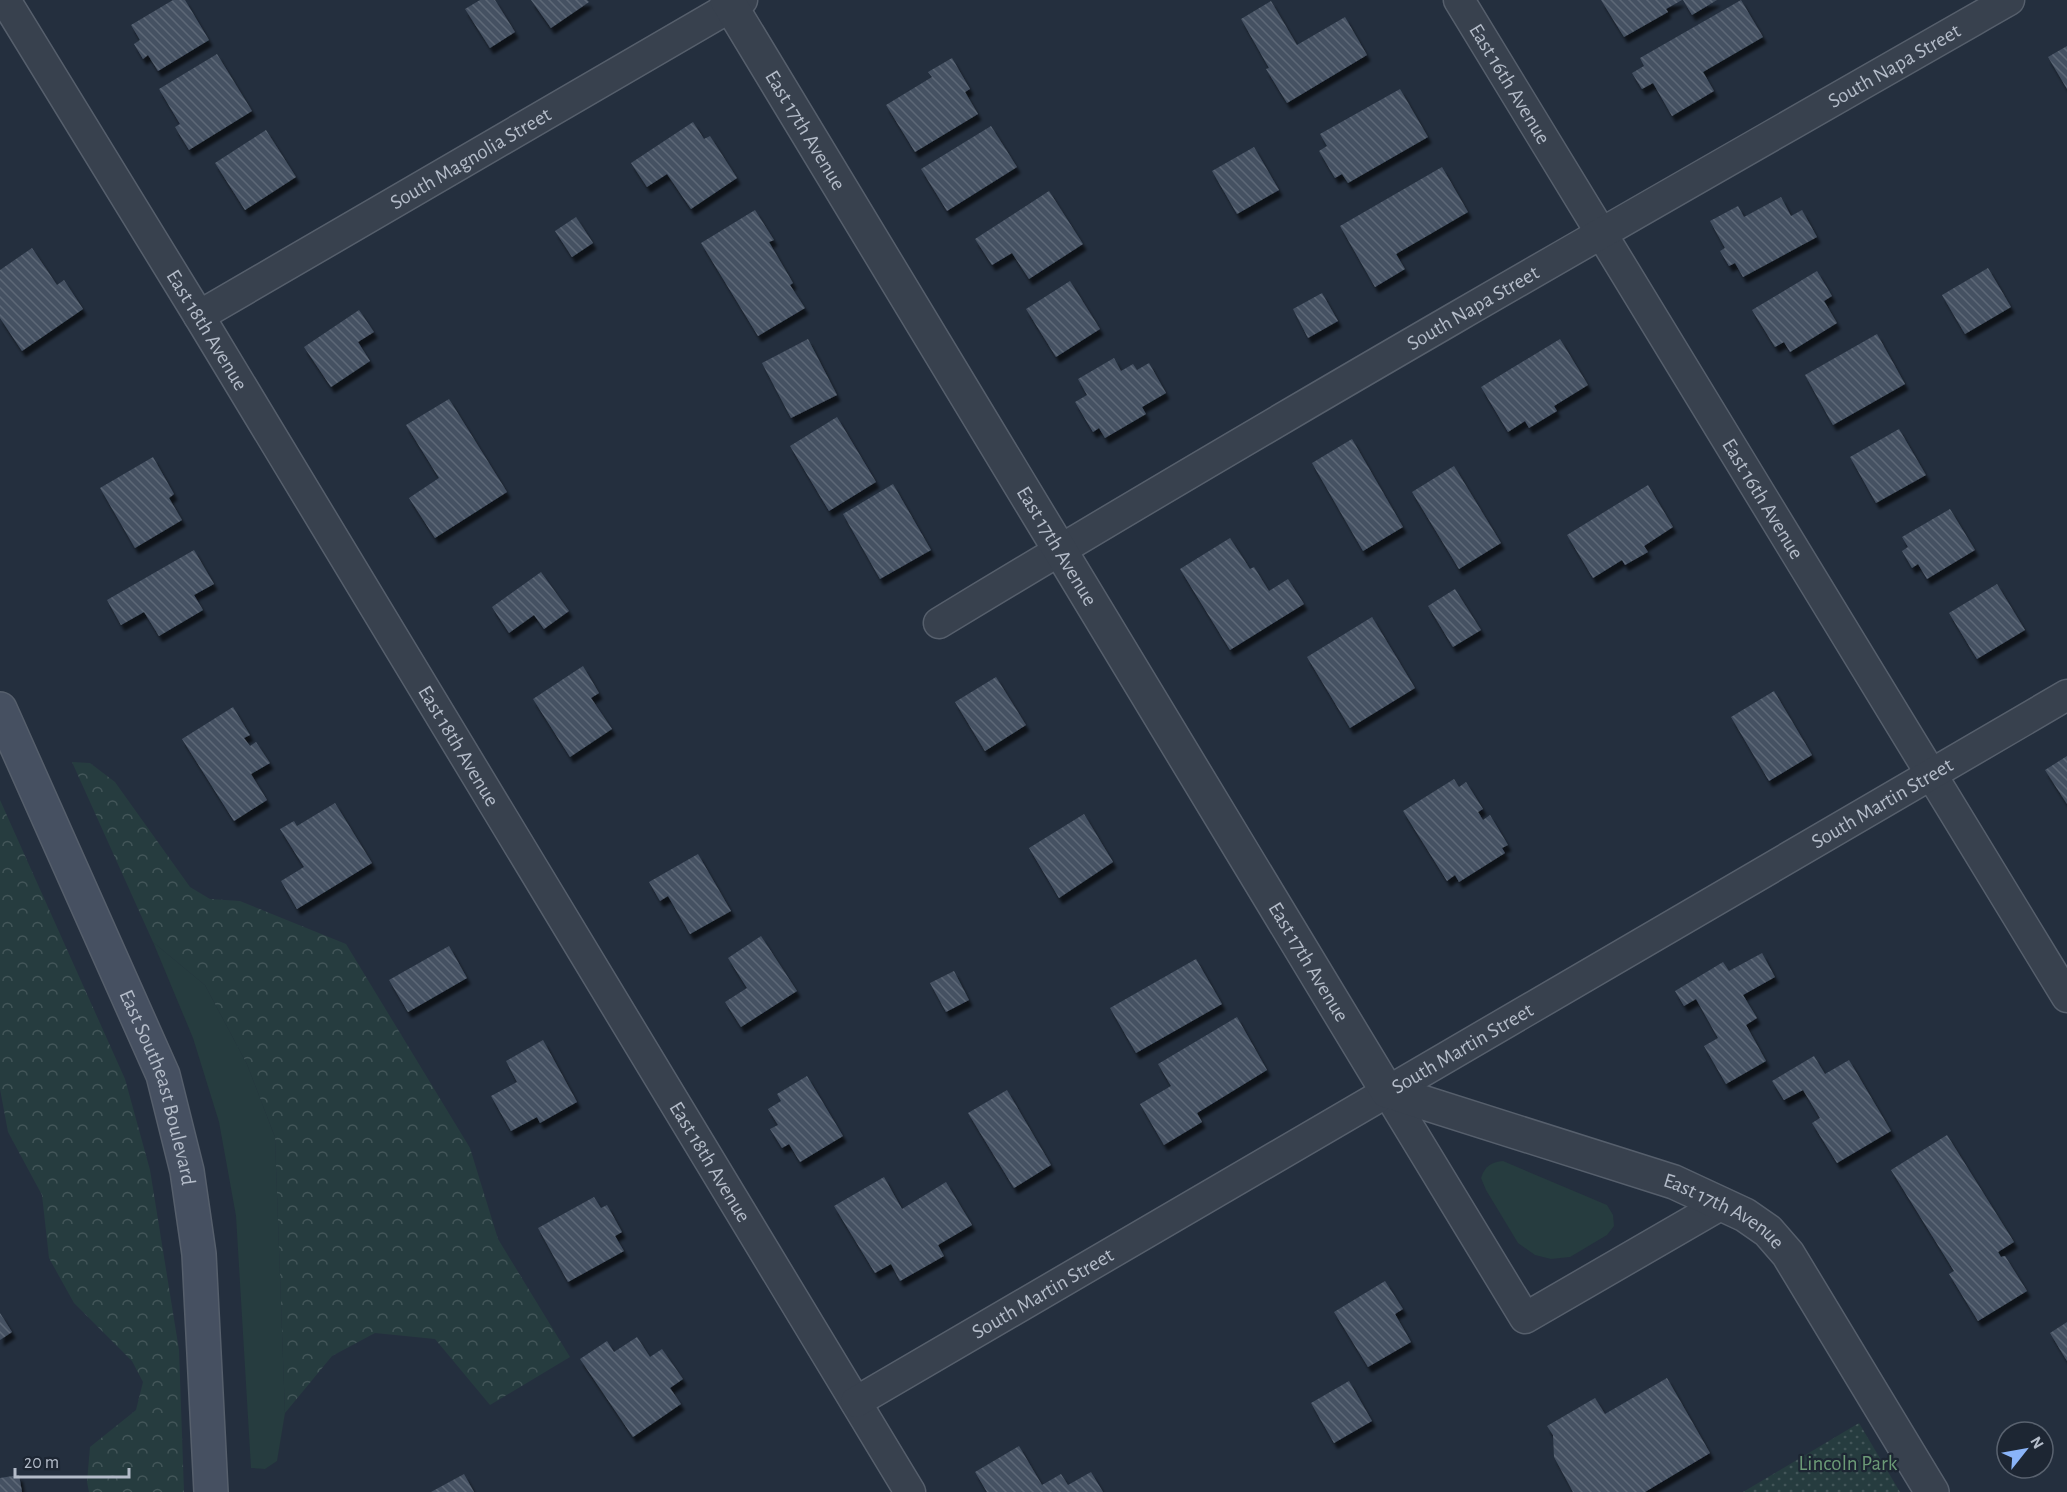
<svg xmlns="http://www.w3.org/2000/svg" width="2067" height="1492" viewBox="0 0 2067 1492" font-family="'Alegreya Sans',sans-serif">
  <style>
    .green { fill: #263c3f }
    .forest { fill: url(#forest-crowns) }
    .park { fill: url(#park-dots) }
    .building { fill: url(#building-back-hatch); filter: url(#shadow) }
    .lines { fill: none; stroke-linecap: round; stroke-linejoin: round }
    .minor-casing { stroke: #565f6c; stroke-width: 33 }
    .tertiary-casing { stroke: #565f6c; stroke-width: 36 }
    .secondary-casing { stroke: #565f6c; stroke-width: 36 }
    .minor { stroke: #38414e; stroke-width: 30 }
    .tertiary { stroke: #38414e; stroke-width: 33 }
    .secondary { stroke: #465061; stroke-width: 33 }
    .labels { text-anchor: middle; dominant-baseline: central; stroke-width: 4.5; stroke-linejoin: round; paint-order: stroke }
    .street-label { font-size: 21px; fill: #b4bcc9; stroke: #1d2633 }
    .park-label { font-size: 21px; fill: #6b9a76; stroke: #1d2633 }
  </style>
  <defs>
    <pattern id="forest-crowns" width="20" height="18" patternUnits="userSpaceOnUse" patternTransform="scale(1.5)"><rect width="20" height="18" fill="#263c3f"/><path d="M2 6a3 3 0 1 1 6 0M12 15a3 3 0 1 1 6 0" fill="none" stroke="#435659"/></pattern>
    <pattern id="park-dots" width="8" height="8" patternUnits="userSpaceOnUse" patternTransform="scale(1.5)"><rect width="8" height="8" fill="#263c3f"/><path d="M2 2h.1M6 6h.1" fill="none" stroke="#435659" stroke-width="1.8" stroke-linecap="round"/></pattern>
    <pattern id="building-back-hatch" width="6" height="6" patternUnits="userSpaceOnUse" patternTransform="scale(1.5)"><rect width="6" height="6" fill="#455162"/><path d="M-1 5l2 2M0 0l6 6M5-1l2 2" fill="none" stroke="#5d6877"/></pattern>
    <filter id="shadow"><feDropShadow dx="3.5" dy="6" stdDeviation="1.5" flood-color="#0009"/></filter>
  </defs>
  <rect width="100%" height="100%" fill="#242f3e"/>
  <g class="green">
    <path d="M 153,942 L 205,985 L 247,1064 L 275,1137 L 285,1413 L 277,1461 L 265,1469 L 251,1468 L 236,1216 L 219,1122 L 193,1038 Z"/>
    <path d="M 1503,1161 L 1607,1205 L 1613,1215 L 1614,1226 L 1607,1235 L 1570,1257 L 1551,1259 L 1535,1255 L 1518,1243 L 1486,1190 L 1481,1178 C 1485,1166 1491,1162 1503,1161 Z"/>
  </g>
  <g class="forest">
    <path d="M 72,762 L 90,763 L 115,782 L 190,887 L 210,899 L 240,901 L 346,944 L 470,1148 L 498,1239 L 570,1357 L 490,1405 L 435,1339 L 375,1333 L 332,1356 L 285,1413 L 275,1137 L 247,1064 L 205,985 L 153,942 Z"/>
    <path d="M 0,800 L 125,1079 L 150,1170 L 179,1350 L 184,1492 L 89,1492 L 87,1482 L 90,1447 L 136,1410 L 143,1382 L 132,1361 L 74,1303 L 49,1258 L 42,1195 L 8,1132 L 0,1089 Z"/>
  </g>
  <path class="park" d="M 1859,1423 L 1900,1492 L 1743,1492 Z"/>
  <g class="building">
    <path d="M 173,0 L 185,0 L 209,40 L 158,71 L 148,55 L 143,59 L 134,44 L 140,40 L 131,25 Z"/>
    <path d="M 480,0 L 495,0 L 515,32 L 490,48 L 465,9 Z"/>
    <path d="M 531,0 L 587,0 L 589,2 L 551,28 Z"/>
    <path d="M 1601,0 L 1682,0 L 1666,9 L 1668,12 L 1624,37 Z"/>
    <path d="M 1683,0 L 1717,0 L 1692,15 Z"/>
    <path d="M 1741,0 L 1763,37 L 1703,72 L 1714,91 L 1672,116 L 1653,83 L 1642,89 L 1632,73 L 1644,66 L 1640,58 Z"/>
    <path d="M 1271,1 L 1297,45 L 1345,17 L 1367,55 L 1287,103 L 1266,69 L 1269,68 L 1241,19 Z"/>
    <path d="M 2067,46 L 2067,89 L 2048,57 Z"/>
    <path d="M 217,54 L 252,111 L 189,150 L 175,127 L 180,124 L 159,89 Z"/>
    <path d="M 952,58 L 970,89 L 965,92 L 978,114 L 915,152 L 886,105 L 932,77 L 928,72 Z"/>
    <path d="M 1400,89 L 1428,137 L 1348,183 L 1342,174 L 1335,178 L 1319,151 L 1327,146 L 1320,134 Z"/>
    <path d="M 693,122 L 704,139 L 710,136 L 737,178 L 691,209 L 667,174 L 647,187 L 631,163 Z"/>
    <path d="M 991,126 L 1017,167 L 947,211 L 921,169 Z"/>
    <path d="M 266,130 L 296,177 L 245,210 L 215,163 Z"/>
    <path d="M 1254,147 L 1279,190 L 1237,214 L 1212,171 Z"/>
    <path d="M 1442,167 L 1468,212 L 1396,254 L 1405,269 L 1375,287 L 1340,226 Z"/>
    <path d="M 1049,191 L 1083,244 L 1029,279 L 1012,253 L 992,265 L 975,239 Z"/>
    <path d="M 1781,197 L 1791,216 L 1802,210 L 1817,237 L 1743,277 L 1735,263 L 1729,266 L 1720,251 L 1725,248 L 1710,221 L 1738,206 L 1744,217 Z"/>
    <path d="M 755,210 L 774,240 L 769,242 L 793,283 L 790,285 L 805,308 L 758,336 L 701,243 Z"/>
    <path d="M 576,217 L 593,243 L 572,257 L 555,231 Z"/>
    <path d="M 32,248 L 57,285 L 64,280 L 83,309 L 22,351 L 0,318 L 0,270 Z"/>
    <path d="M 1988,268 L 2011,307 L 1965,334 L 1942,295 Z"/>
    <path d="M 1817,271 L 1832,296 L 1824,301 L 1837,323 L 1790,352 L 1784,342 L 1775,347 L 1752,310 Z"/>
    <path d="M 1070,281 L 1100,329 L 1056,357 L 1026,309 Z"/>
    <path d="M 1322,293 L 1338,321 L 1308,338 L 1293,309 Z"/>
    <path d="M 359,310 L 374,332 L 358,342 L 370,361 L 331,387 L 304,347 Z"/>
    <path d="M 1877,334 L 1905,384 L 1833,425 L 1805,375 Z"/>
    <path d="M 808,339 L 837,395 L 791,418 L 762,363 Z"/>
    <path d="M 1560,339 L 1588,385 L 1554,406 L 1557,411 L 1529,428 L 1525,421 L 1508,432 L 1481,387 Z"/>
    <path d="M 1114,358 L 1121,371 L 1133,364 L 1137,370 L 1149,363 L 1166,393 L 1142,407 L 1146,414 L 1105,438 L 1099,428 L 1093,432 L 1075,402 L 1087,395 L 1078,379 Z"/>
    <path d="M 449,399 L 507,492 L 435,538 L 409,498 L 439,478 L 406,425 Z"/>
    <path d="M 837,417 L 876,482 L 829,511 L 790,446 Z"/>
    <path d="M 1899,429 L 1926,475 L 1876,503 L 1850,457 Z"/>
    <path d="M 1352,439 L 1403,527 L 1363,551 L 1312,463 Z"/>
    <path d="M 153,457 L 174,494 L 169,498 L 182,520 L 135,548 L 100,488 Z"/>
    <path d="M 1454,466 L 1501,543 L 1459,569 L 1412,492 Z"/>
    <path d="M 893,484 L 931,550 L 880,579 L 843,514 Z"/>
    <path d="M 1648,485 L 1673,527 L 1644,546 L 1648,552 L 1625,565 L 1622,560 L 1593,578 L 1567,535 Z"/>
    <path d="M 1950,509 L 1975,550 L 1927,579 L 1918,564 L 1912,568 L 1902,551 L 1908,547 L 1902,537 Z"/>
    <path d="M 1230,538 L 1250,569 L 1254,567 L 1269,591 L 1288,579 L 1304,604 L 1230,650 L 1180,569 Z"/>
    <path d="M 194,550 L 214,584 L 194,595 L 203,610 L 159,636 L 144,612 L 121,625 L 107,600 Z"/>
    <path d="M 541,572 L 569,611 L 544,629 L 534,615 L 509,633 L 492,607 Z"/>
    <path d="M 1997,584 L 2025,630 L 1977,659 L 1949,613 Z"/>
    <path d="M 1455,589 L 1481,630 L 1453,647 L 1428,606 Z"/>
    <path d="M 1372,617 L 1415,688 L 1350,728 L 1307,657 Z"/>
    <path d="M 583,666 L 599,693 L 591,698 L 612,729 L 570,757 L 533,699 Z"/>
    <path d="M 996,677 L 1026,725 L 985,751 L 955,702 Z"/>
    <path d="M 1774,691 L 1812,755 L 1769,781 L 1731,717 Z"/>
    <path d="M 233,707 L 250,735 L 244,738 L 250,746 L 256,742 L 270,763 L 251,774 L 267,800 L 234,821 L 182,739 Z"/>
    <path d="M 2067,756 L 2067,804 L 2045,770 Z"/>
    <path d="M 1454,779 L 1459,787 L 1466,782 L 1483,809 L 1478,812 L 1483,820 L 1490,815 L 1508,845 L 1502,848 L 1505,853 L 1459,882 L 1455,875 L 1447,881 L 1403,811 Z"/>
    <path d="M 335,803 L 372,863 L 297,909 L 281,881 L 304,867 L 280,829 L 294,821 L 297,826 Z"/>
    <path d="M 1084,814 L 1113,862 L 1059,898 L 1029,848 Z"/>
    <path d="M 698,854 L 731,911 L 690,934 L 668,896 L 660,901 L 649,882 Z"/>
    <path d="M 761,936 L 797,991 L 741,1027 L 725,1002 L 747,988 L 728,958 Z"/>
    <path d="M 449,946 L 467,978 L 408,1012 L 389,980 Z"/>
    <path d="M 1762,953 L 1775,977 L 1743,995 L 1757,1018 L 1746,1025 L 1766,1061 L 1726,1084 L 1704,1046 L 1718,1038 L 1696,999 L 1684,1006 L 1675,991 L 1723,962 L 1729,971 Z"/>
    <path d="M 1196,959 L 1222,1004 L 1136,1053 L 1110,1008 Z"/>
    <path d="M 954,971 L 969,1000 L 946,1012 L 930,983 Z"/>
    <path d="M 1237,1017 L 1267,1070 L 1197,1113 L 1202,1122 L 1164,1145 L 1140,1104 L 1171,1086 L 1158,1064 Z"/>
    <path d="M 543,1040 L 577,1102 L 540,1123 L 537,1117 L 511,1131 L 491,1096 L 517,1082 L 506,1061 Z"/>
    <path d="M 1814,1056 L 1825,1074 L 1849,1060 L 1891,1131 L 1837,1163 L 1812,1123 L 1820,1118 L 1803,1090 L 1784,1100 L 1772,1081 Z"/>
    <path d="M 807,1076 L 843,1136 L 800,1162 L 789,1144 L 782,1148 L 770,1129 L 778,1125 L 768,1109 L 781,1101 L 777,1094 Z"/>
    <path d="M 1007,1090 L 1051,1165 L 1014,1188 L 968,1113 Z"/>
    <path d="M 1947,1135 L 2014,1242 L 1998,1252 L 2001,1257 L 2005,1256 L 2027,1291 L 1978,1321 L 1949,1274 L 1954,1271 L 1891,1170 Z"/>
    <path d="M 884,1177 L 902,1209 L 946,1182 L 972,1225 L 938,1245 L 944,1256 L 900,1281 L 891,1264 L 875,1273 L 834,1206 Z"/>
    <path d="M 594,1197 L 601,1208 L 607,1205 L 622,1232 L 615,1236 L 624,1251 L 568,1282 L 538,1228 Z"/>
    <path d="M 1385,1281 L 1403,1309 L 1395,1314 L 1411,1342 L 1368,1367 L 1334,1312 Z"/>
    <path d="M 0,1313 L 12,1332 L 0,1340 Z"/>
    <path d="M 2067,1322 L 2067,1361 L 2050,1333 Z"/>
    <path d="M 637,1337 L 650,1357 L 662,1349 L 683,1379 L 670,1388 L 681,1404 L 633,1437 L 580,1359 L 607,1341 L 614,1352 Z"/>
    <path d="M 1667,1378 L 1710,1453 L 1645,1492 L 1573,1492 L 1554,1457 L 1553,1435 L 1547,1426 L 1595,1398 L 1605,1414 Z"/>
    <path d="M 1349,1381 L 1372,1421 L 1334,1443 L 1311,1403 Z"/>
    <path d="M 1019,1446 L 1042,1485 L 1061,1474 L 1068,1485 L 1091,1472 L 1103,1492 L 987,1492 L 975,1472 Z"/>
    <path d="M 464,1474 L 474,1492 L 431,1492 Z"/>
    <path d="M 19,1475 L 22,1492 L 0,1492 L 0,1478 Z"/>
  </g>
  <g class="lines">
    <defs>
      <g id="minor">
        <path id="s1" d="M 5,0 L 199,316 L 910,1492"/>
        <path id="s2" d="M 1459,0 L 2067,997"/>
        <path id="s3" d="M 199,316 L 742,0"/>
        <path id="s4" d="M 939,623 C 1292,409 1650,205 2009,0"/>
        <path d="M 1387,1091 L 1525,1318 L 1722,1204"/>
        <path id="s5" d="M 856,1402 L 2067,695"/>
      </g>
      <g id="tertiary">
        <path id="s6" d="M 727,0 L 1387,1091 L 1674,1182 L 1745,1215 L 1768,1231 L 1788,1254 L 1932,1492"/>
      </g>
      <g id="secondary">
        <path id="s7" d="M 0,709 L 163,1075 L 187,1171 L 199,1254 L 211,1492"/>
      </g>
    </defs>
    <use href="#minor" class="minor-casing"/>
    <use href="#tertiary" class="tertiary-casing"/>
    <use href="#secondary" class="secondary-casing"/>
    <use href="#minor" class="minor"/>
    <use href="#tertiary" class="tertiary"/>
    <use href="#secondary" class="secondary"/>
  </g>
  <g class="labels">
    <g class="street-label">
      <text stroke="none"><textPath href="#s4" startOffset="1106">South Napa Street</textPath></text>
      <text stroke="none"><textPath href="#s2" startOffset="98">East 16th Avenue</textPath></text>
      <text stroke="none"><textPath href="#s6" startOffset="152">East 17th Avenue</textPath></text>
      <text stroke="none"><textPath href="#s3" startOffset="314">South Magnolia Street</textPath></text>
      <text stroke="none"><textPath href="#s4" startOffset="620">South Napa Street</textPath></text>
      <text stroke="none"><textPath href="#s1" startOffset="387">East 18th Avenue</textPath></text>
      <text stroke="none"><textPath href="#s2" startOffset="584">East 16th Avenue</textPath></text>
      <text stroke="none"><textPath href="#s6" startOffset="638">East 17th Avenue</textPath></text>
      <text stroke="none"><textPath href="#s1" startOffset="873">East 18th Avenue</textPath></text>
      <text stroke="none"><textPath href="#s5" startOffset="1188">South Martin Street</textPath></text>
      <text stroke="none"><textPath href="#s6" startOffset="1124">East 17th Avenue</textPath></text>
      <text stroke="none"><textPath href="#s5" startOffset="702">South Martin Street</textPath></text>
      <text stroke="none"><textPath href="#s7" startOffset="411">East Southeast Boulevard</textPath></text>
      <text stroke="none"><textPath href="#s1" startOffset="1359">East 18th Avenue</textPath></text>
      <text stroke="none"><textPath href="#s6" startOffset="1634">East 17th Avenue</textPath></text>
      <text stroke="none"><textPath href="#s5" startOffset="216">South Martin Street</textPath></text>
    </g>
    <g class="park-label">
      <text x="1848" y="1463">Lincoln Park</text>
    </g>
  </g>
  <g transform="translate(2025 1450) rotate(59)"><circle r="28" fill="#1d2633" stroke="#59626f" stroke-width="1.5"/>
  <path d="M0-4.5L10 22L0 15L-10 22Z" fill="#8ab4f8"/>
  <text y="-9" font-size="16" font-weight="bold" text-anchor="middle" fill="#b4bcc9">N</text>
  </g>
  <path d="M15 1468v9h114v-9" fill="none" stroke="#b4bcc9" stroke-width="3"/>
  <text x="24" y="1468" font-size="18" fill="#b4bcc9" stroke="#1d2633" stroke-width="4.5" paint-order="stroke">20 m</text>
</svg>
